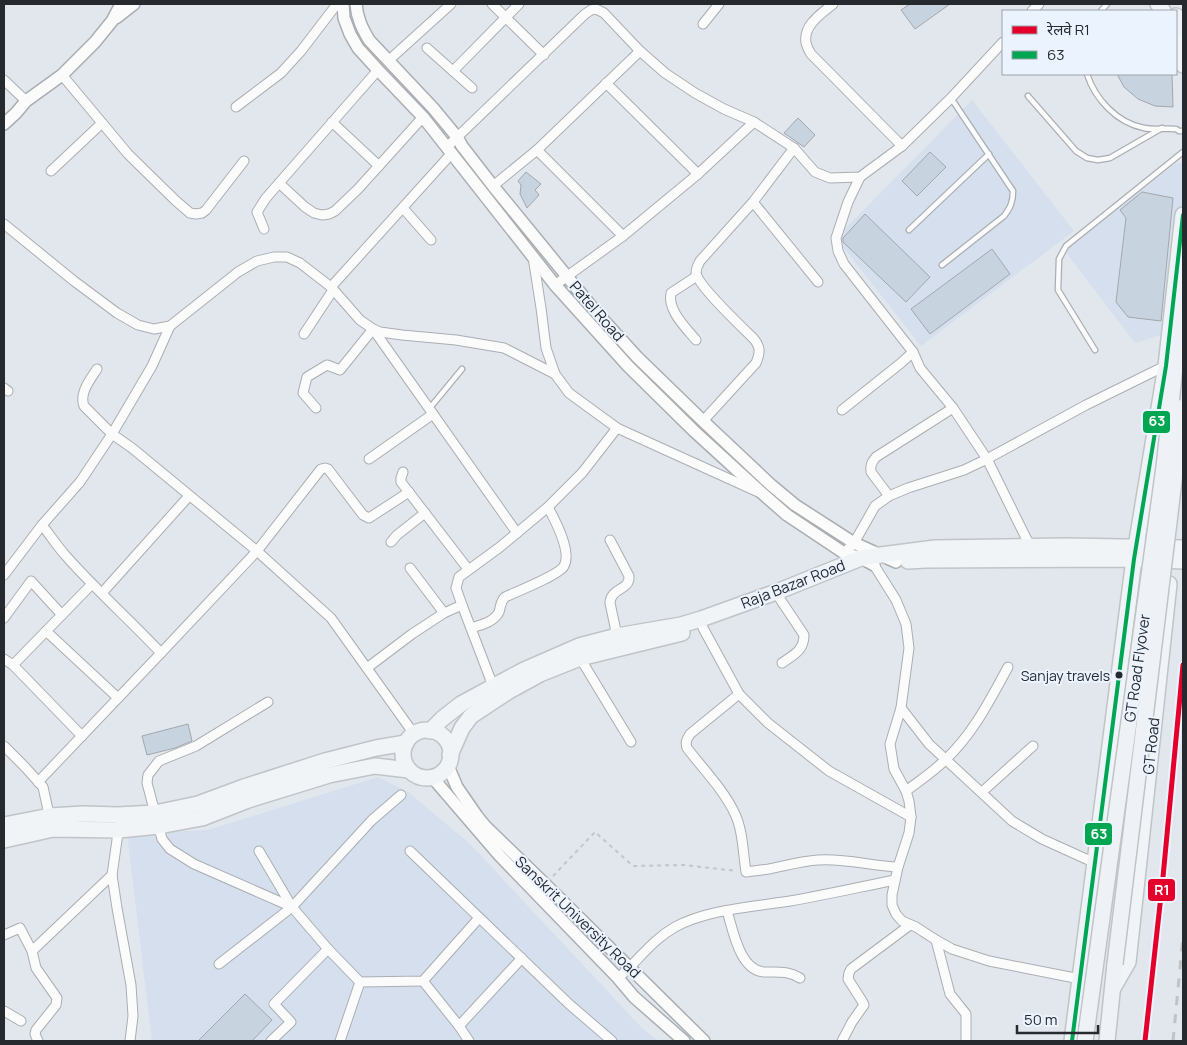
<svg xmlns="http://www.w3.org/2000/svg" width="1187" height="1045" viewBox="0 0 1187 1045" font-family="Manrope,'Noto Sans Devanagari',sans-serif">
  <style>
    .built { fill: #d5dfed }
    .building { fill: #c8d3e0; stroke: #a3a7ac }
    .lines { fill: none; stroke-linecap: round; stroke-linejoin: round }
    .service-casing { stroke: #aaaeb3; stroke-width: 7 }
    .minor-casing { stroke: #aaaeb3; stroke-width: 11 }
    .tertiary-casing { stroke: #aaaeb3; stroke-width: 14 }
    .primary-casing { stroke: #c1c4c7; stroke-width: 18 }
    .trunk-casing { stroke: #c1c4c7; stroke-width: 18 }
    .path { stroke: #c4c5c8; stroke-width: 2; stroke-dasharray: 4 4; stroke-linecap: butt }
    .service { stroke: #fbfbfc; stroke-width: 4.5 }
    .minor { stroke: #fbfbfc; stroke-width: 9 }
    .tertiary { stroke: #fbfbfc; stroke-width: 11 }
    .primary { stroke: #f1f4f7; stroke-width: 15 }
    .trunk { stroke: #eef2f6; stroke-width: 15 }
    .rail { stroke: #c2c2c4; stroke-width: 3; stroke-dasharray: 9 9; stroke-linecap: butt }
    .trunk-bridge-casing { stroke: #c1c4c7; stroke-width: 18; stroke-linecap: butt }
    .trunk-bridge { stroke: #eef2f6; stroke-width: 15 }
    .bus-1-casing { stroke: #ebf3fe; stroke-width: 8 }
    .bus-1 { stroke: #00a651; stroke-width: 4 }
    .rail-1-casing { stroke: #ebf3fe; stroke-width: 9 }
    .rail-1 { stroke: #e4002b; stroke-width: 5 }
    .bus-dot { fill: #262a2f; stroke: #ebf3fe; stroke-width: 2 }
    .labels { text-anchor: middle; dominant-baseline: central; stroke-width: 4; stroke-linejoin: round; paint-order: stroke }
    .bus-label { font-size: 14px; fill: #262a2f; stroke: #ebf3fe; text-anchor: end }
    .street-label { font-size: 15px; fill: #262a2f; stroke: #ebf3fe }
    .line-badge { stroke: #ebf3fe; stroke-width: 2 }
    .badge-label { font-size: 14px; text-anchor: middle; font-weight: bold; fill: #fff }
  </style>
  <rect width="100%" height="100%" fill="#e2e7ee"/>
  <g class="built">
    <path d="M 972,100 L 1074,231 L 921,346 L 836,238 Z"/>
    <path d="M 1183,162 L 1183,211 L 1168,333 L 1135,343 L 1068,255 L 1066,251 L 1075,242 L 1175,164 Z"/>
    <path d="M 378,777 L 408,792 L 469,843 L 642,1028 L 658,1041 L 152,1041 L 127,834 L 208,830 Z"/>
  </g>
  <g class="building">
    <path d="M 910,4 L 950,4 L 915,29 L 901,10 Z"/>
    <path d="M 1117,74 L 1172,74 L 1173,107 L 1155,106 L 1138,99 L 1124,87 Z"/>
    <path d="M 798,118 L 815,135 L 804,147 L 784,133 Z"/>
    <path d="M 930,152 L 946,167 L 917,196 L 902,181 Z"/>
    <path d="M 526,172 L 541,184 L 535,190 L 539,195 L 527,208 L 520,194 L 521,185 L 518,181 Z"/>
    <path d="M 1142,192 L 1173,198 L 1161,321 L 1128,317 L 1116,302 L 1126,218 L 1120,210 Z"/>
    <path d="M 865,214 L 930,277 L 906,302 L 843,242 L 843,238 Z"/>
    <path d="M 992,249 L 1010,274 L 930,334 L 911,309 Z"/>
    <path d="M 188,724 L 192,741 L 175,748 L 147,755 L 142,736 Z"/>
    <path d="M 245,994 L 272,1020 L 252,1041 L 198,1041 Z"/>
  </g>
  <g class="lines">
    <defs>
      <g id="service">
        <path d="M 1101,11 L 1107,4"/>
        <path d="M 1087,74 C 1095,99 1117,123 1144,128 C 1154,130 1165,128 1176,129 L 1179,131 L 1183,131"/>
        <path d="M 1028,96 L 1076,151 L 1087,158 L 1098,160 L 1110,158 L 1162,128"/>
        <path d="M 909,230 L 989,154"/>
        <path d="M 942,265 L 1004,216 C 1011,207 1013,201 1013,191 L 951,98"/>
        <path d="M 1095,350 L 1058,290 L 1059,259 L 1066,246 L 1183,152"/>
        <path d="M 429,409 L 462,369"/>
      </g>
      <g id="minor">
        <path d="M 492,4 L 544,55"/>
        <path d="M 833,4 C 821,14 803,25 806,43 C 807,47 809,51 811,54 L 902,146"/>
        <path d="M 1032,11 L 1039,4"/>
        <path d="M 703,24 L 719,4"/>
        <path d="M 427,48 L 472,88"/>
        <path d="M 388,61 L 451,4"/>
        <path d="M 453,71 L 519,4"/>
        <path d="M 62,75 L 128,154 L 176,201 L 190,213 L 196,214 L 202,213 L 206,210 L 244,161"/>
        <path d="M 4,80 L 26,101"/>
        <path d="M 606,83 L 698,174"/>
        <path d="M 236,107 L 281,73 L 301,51 L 337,4"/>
        <path d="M 332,122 L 379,166"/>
        <path d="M 447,147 L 585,14 L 591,10 L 596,9 L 604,13 L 640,51 L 665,73 L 695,93 L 724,109 L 754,122 L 794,148 L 815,172 L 830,178 L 860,177 L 902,146 L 951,98 L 1003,42"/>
        <path d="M 537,150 L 623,236"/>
        <path d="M 51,171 L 102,123"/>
        <path d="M 860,177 L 848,202 L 836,238 L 838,251 L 844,264 L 913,352"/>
        <path d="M 279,183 L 305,207 L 314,213 L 322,215 L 329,214 L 335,211 L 358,189 L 423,117"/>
        <path d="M 493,186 L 537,150 L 640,51"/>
        <path d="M 753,202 L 818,282"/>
        <path d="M 403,208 L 431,240"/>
        <path d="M 4,224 L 74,281 L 117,313 L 138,325 L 154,329 L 170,326 L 238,272 L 257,261 L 274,257 L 287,257 L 300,263 L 331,287 L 360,320 L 373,329 L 380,332 L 402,335 L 456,340 L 504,348 L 555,374"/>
        <path d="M 264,229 L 257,212 L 266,198 L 378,70"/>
        <path d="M 533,257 L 541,308 L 546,348 L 555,374 L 569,393 L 617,428 L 758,492"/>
        <path d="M 555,285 L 623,236 L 698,174 L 754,122"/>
        <path d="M 331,287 L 452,153"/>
        <path d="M 304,334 L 333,290"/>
        <path d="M 696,340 C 686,328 667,310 671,293 L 697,276"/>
        <path d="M 97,369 C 90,380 79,393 84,406 L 112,434 L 132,448 L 257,551 L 331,618 L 414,734"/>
        <path d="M 4,388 L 8,391"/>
        <path d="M 316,408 L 303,393 L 307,377 L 327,365 L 340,370 L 373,329 L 517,533"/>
        <path d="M 842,410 L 901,363 L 913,352 L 920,368 L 953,408 L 987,459 L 1030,546"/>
        <path d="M 703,421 L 756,363 C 760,353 761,348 754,339 C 743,328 698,286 696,273 C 696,268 698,265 700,261 L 753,202 L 794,148"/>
        <path d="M 369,459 L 433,414"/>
        <path d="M 403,472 L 401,478 L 401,482 L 468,569"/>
        <path d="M 889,496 L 871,472 C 870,465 872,462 876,457 L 953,408"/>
        <path d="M 42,525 C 50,535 57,546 66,556 C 96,590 130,620 161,653"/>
        <path d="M 610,540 L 629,576 C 630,591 611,587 610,603 L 617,636"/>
        <path d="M 391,542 L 397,535 L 425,513"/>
        <path d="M 844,553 L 854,543 L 875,506 L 889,496 L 908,488 L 964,470 L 987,459 L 1086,405 L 1167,365"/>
        <path d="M 874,565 L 896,600 L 906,624 L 909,648 L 901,708 L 890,744 L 894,769 L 906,791 L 909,801 L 911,817 L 909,833 L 898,867 L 892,895 L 892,905 L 896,914 L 902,921 L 916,927 L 936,940 L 952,949 L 989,961 L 1080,979"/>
        <path d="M 410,568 L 444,613"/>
        <path d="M 4,575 L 42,525 L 80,482 L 112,434 L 152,366 L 170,326"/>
        <path d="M 102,593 L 189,496"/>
        <path d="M 780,599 L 804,635 C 804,651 793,655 782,663"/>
        <path d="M 462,605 L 493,686"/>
        <path d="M 4,618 L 31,581 L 62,615"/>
        <path d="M 471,628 C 481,625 494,622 499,612 C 501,606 500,602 505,597 C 516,592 559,575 564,566 C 572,552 555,520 548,507"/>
        <path d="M 703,628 L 739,694 L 768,723 L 829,771 L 911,817"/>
        <path d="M 46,631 L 118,698"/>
        <path d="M 580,658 L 631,742"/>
        <path d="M 4,659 L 13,665 L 82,736"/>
        <path d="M 13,665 L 92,584"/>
        <path d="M 367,668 L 412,634 L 444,613 L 462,605 L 456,588 L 459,577 L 500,547 L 548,507 L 582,473 L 617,428"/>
        <path d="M 739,694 L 690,734 C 687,739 685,742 687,748 C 703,769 724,790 735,814 C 743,831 743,853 746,872 C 753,871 761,870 769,869 C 785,866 801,861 818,860 C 845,858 871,866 898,867"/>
        <path d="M 268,702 L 196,746 L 159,761 L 148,775 L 147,783 L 162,839 L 170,849 L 194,864 L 292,907"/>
        <path d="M 901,708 L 929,744 L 1012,821 L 1042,839 L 1095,863"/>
        <path d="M 4,746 L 25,767 L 43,787 L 50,819"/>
        <path d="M 38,782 L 161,653 L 257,551 L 321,469 L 325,468 L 328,469 L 363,515 L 369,518 L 409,492"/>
        <path d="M 906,791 C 919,781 933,772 945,760 C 973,734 990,700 1008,667"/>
        <path d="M 982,792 L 1033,746"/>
        <path d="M 119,826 L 112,875 L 117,908 L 131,985 L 133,1016 L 130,1041"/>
        <path d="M 259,851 L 292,907 L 328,949 L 360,982 L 423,981 L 479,918"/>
        <path d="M 410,851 L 569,1004 L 612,1041"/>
        <path d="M 727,911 C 733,930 740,973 766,972 C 779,972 789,971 800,978"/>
        <path d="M 4,935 L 20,928 L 32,951 L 36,968 L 57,998 L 56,1005 L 36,1030 L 35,1034 L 38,1041"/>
        <path d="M 936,940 L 950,994 L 966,1014 L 966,1041"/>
        <path d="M 32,951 L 112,875"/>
        <path d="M 219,964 L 292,907 L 372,820 L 401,795"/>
        <path d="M 618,978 C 638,961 652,940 675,927 C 708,909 753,907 790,901 C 825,895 860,887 895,880"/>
        <path d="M 423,981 L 459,1026 L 469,1041"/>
        <path d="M 4,1011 L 21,1021"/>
        <path d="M 459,1026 L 522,958"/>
        <path d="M 271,1041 L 291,1022 L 274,1004 L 328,949"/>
        <path d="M 340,1041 L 360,982"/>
        <path d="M 842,1041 L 852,1022 L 864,1005 L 862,1001 L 848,979 L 849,973 L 851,969 L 910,925"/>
      </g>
      <g id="tertiary">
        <path d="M 343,4 L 344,18 L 350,34 L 358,48 L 378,70 L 423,117 L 555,285 L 628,366 L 694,431 L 763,494 L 787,515 L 844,553 L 861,558 L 874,565"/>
        <path d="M 356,4 C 357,18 362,28 369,40 L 433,108 L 457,137 L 462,146 L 493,186 L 543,247 L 596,312 L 637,357 L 703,421 L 771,485 L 795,505 L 854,543 L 896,562"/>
        <path d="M 116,18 L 134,4"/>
        <path d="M 4,124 L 16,113 L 26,101 L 62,75 L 95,42 L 112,21 L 121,4"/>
        <path d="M 448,766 L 457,787 L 477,816 L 485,826 L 545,884 L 704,1041"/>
        <path d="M 432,777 L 499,855 L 618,978 L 634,997 L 684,1041"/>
      </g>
      <g id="primary">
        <path d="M 1158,4 L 1163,11"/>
        <path d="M 1176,40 L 1179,47 L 1183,65"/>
        <path d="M 908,561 L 925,560 L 1134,559 L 1183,561"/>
        <circle cx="427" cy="754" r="24"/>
        <path d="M 430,731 L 442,719 L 461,704 L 524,670 L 579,646 L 617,636 L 681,625 L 701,619 L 779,591 L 861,558 L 881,555 L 935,548 L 1065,546 L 1183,548"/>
        <path d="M 450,755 L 462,728 L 471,716 L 509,691 L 540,674 L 580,658 L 682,633"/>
        <path d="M 4,825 L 50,816 L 83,814 L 118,815 L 155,813 L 198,804 L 244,787 L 325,761 L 376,748 L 406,743"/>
        <path d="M 4,840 L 53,829 L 119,830 L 159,826 L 202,818 L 248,800 L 329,775 L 375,766 L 409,770"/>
        <path d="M 1113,988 L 1128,962 L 1169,584"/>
        <path d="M 1072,1041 L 1134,559 L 1166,366 L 1183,215"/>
      </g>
      <g id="trunk">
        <path d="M 1176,16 L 1183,29"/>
        <path d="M 1107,1041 L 1115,964"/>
      </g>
    </defs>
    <use href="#service" class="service-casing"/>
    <use href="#minor" class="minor-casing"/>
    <use href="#tertiary" class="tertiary-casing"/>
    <use href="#primary" class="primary-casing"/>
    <use href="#trunk" class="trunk-casing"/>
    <path class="path" d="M 553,876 L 595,832 L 633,866 L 684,865 L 737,871"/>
    <use href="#service" class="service"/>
    <use href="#minor" class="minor"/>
    <use href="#tertiary" class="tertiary"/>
    <use href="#primary" class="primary"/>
    <use href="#trunk" class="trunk"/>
    <g class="rail">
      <path d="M 1145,1041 L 1163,877 L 1183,665"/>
      <path d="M 1173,1041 L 1183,937"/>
    </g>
    <defs>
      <g id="trunk-bridge">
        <path d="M 1115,964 L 1183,407"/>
        <path d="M 1085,1041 L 1164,467 L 1183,294"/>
      </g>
    </defs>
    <use href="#trunk-bridge" class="trunk-bridge-casing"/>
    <use href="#trunk-bridge" class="trunk-bridge"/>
    <defs>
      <path id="bus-1" d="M 1072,1041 L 1134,559 L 1166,366 L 1183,215"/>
    </defs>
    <use href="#bus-1" class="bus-1-casing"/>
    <use href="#bus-1" class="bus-1"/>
    <defs>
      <path id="rail-1" d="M 1145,1041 L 1163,877 L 1183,665"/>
    </defs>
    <use href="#rail-1" class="rail-1-casing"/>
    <use href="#rail-1" class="rail-1"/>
  </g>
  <circle class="bus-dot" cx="1119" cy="675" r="4.5"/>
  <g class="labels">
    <g class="bus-label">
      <text x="1110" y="675">Sanjay travels</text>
    </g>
    <g class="street-label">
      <text transform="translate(597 311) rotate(49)">Patel Road</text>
      <text transform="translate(793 584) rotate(-21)">Raja Bazar Road</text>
      <text transform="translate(1137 668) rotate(-82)">GT Road Flyover</text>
      <text transform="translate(1151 746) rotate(-84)">GT Road</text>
      <text transform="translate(578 917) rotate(44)">Sanskrit University Road</text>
    </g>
  </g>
  <g class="line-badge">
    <rect x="1142" y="410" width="29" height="24" rx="5" fill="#00a651"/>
    <rect x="1084" y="822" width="29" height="24" rx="5" fill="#00a651"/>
    <rect x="1147" y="878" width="29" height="24" rx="5" fill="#e4002b"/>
  </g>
  <g class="badge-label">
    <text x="1157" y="426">63</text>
    <text x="1099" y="839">63</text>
    <text x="1162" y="895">R1</text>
  </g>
  <rect width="1187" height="1045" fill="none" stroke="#262a2f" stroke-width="10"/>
  <rect x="1002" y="10" width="175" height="65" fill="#ebf3fe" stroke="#9ca3ab"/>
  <rect x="1012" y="26" width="25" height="8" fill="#e4002b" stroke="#9ca3ab"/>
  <text x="1047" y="35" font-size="15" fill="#262a2f">रेलवे R1</text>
  <rect x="1012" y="51" width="25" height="8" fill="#00a651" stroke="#9ca3ab"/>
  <text x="1047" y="60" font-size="15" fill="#262a2f">63</text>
  <path d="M1017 1025v8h81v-8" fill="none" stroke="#262a2f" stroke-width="2.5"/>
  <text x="1024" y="1025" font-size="15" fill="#262a2f" stroke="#ebf3fe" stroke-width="4" paint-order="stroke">50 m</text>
</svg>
